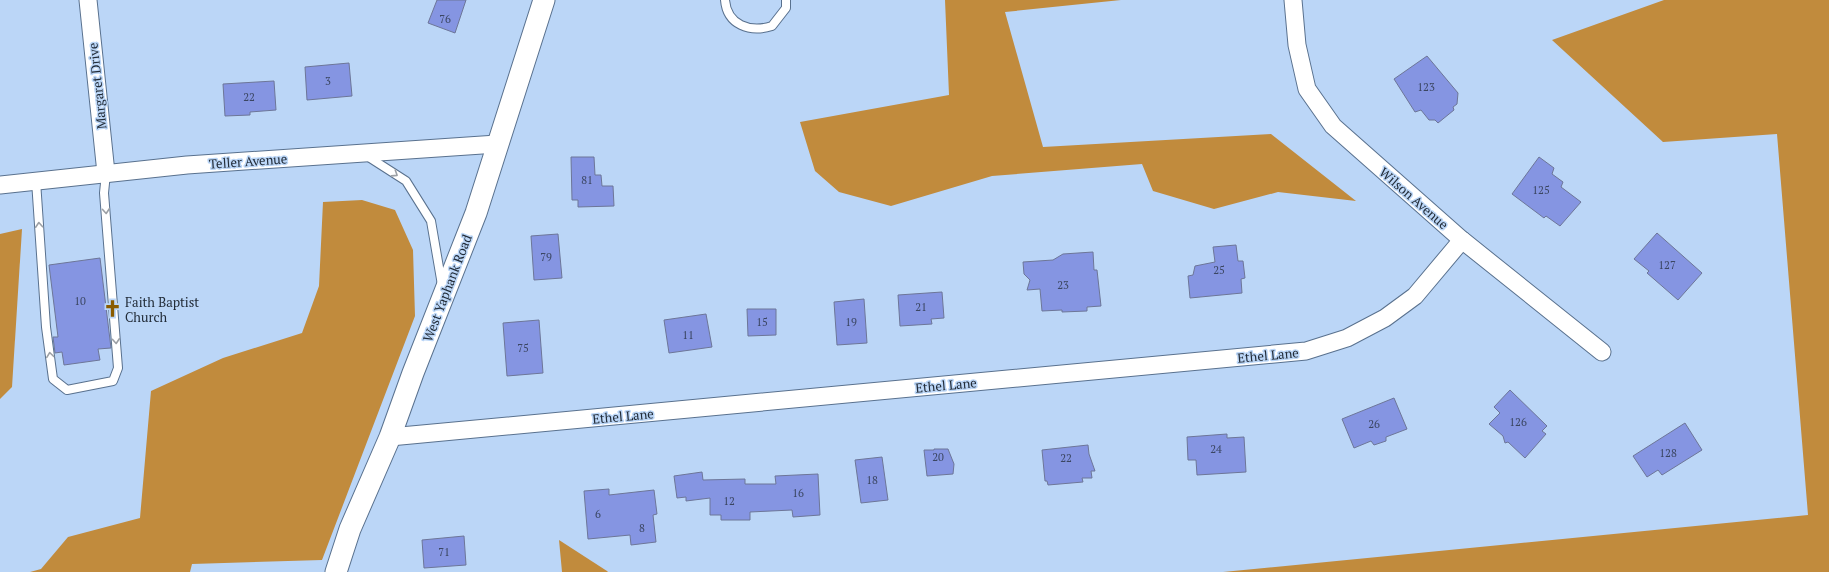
<svg xmlns="http://www.w3.org/2000/svg" width="1829" height="572" viewBox="0 0 1829 572" font-family="'PT Serif',serif">
  <style>
    .forest { fill: #c18b3d }
    .building { fill: #8595e2; stroke: #6d7698 }
    .lines { fill: none; stroke-linecap: round; stroke-linejoin: round }
    .service-casing { stroke: #59718e; stroke-width: 10 }
    .minor-casing { stroke: #59718e; stroke-width: 19 }
    .tertiary-casing { stroke: #59718e; stroke-width: 23 }
    .service { stroke: #fff; stroke-width: 8 }
    .minor { stroke: #fff; stroke-width: 17 }
    .tertiary { stroke: #fff; stroke-width: 21 }
    .oneway { stroke: #9ca0a5 }
    .labels { text-anchor: middle; dominant-baseline: central; stroke-width: 3; stroke-linejoin: round; paint-order: stroke }
    .number-label { font-size: 11px; fill: #3b4662 }
    .street-label { font-size: 13px; fill: #222c38; stroke: #bbd6f7 }
    .poi-label { font-size: 13px; fill: #222c38; stroke: #bbd6f7; text-anchor: start }
  </style>
  <rect width="100%" height="100%" fill="#bbd6f7"/>
  <g class="forest">
    <path d="M 945,0 L 1121,0 L 1005,12 L 1043,147 L 1271,134 L 1356,201 L 1278,192 L 1214,209 L 1153,191 L 1142,164 L 992,176 L 891,206 L 839,192 L 815,171 L 800,122 L 949,95 Z"/>
    <path d="M 1664,0 L 1829,0 L 1829,572 L 1223,572 L 1808,515 L 1777,134 L 1663,142 L 1552,40 Z"/>
    <path d="M 362,200 L 395,210 L 413,250 L 415,316 L 322,560 L 192,564 L 190,572 L 30,572 L 41,569 L 68,537 L 140,518 L 151,391 L 223,358 L 302,333 L 319,286 L 323,202 Z"/>
    <path d="M 22,229 L 12,387 L 0,399 L 0,234 Z"/>
    <path d="M 559,540 L 607,571 L 608,572 L 562,572 Z"/>
  </g>
  <g class="building">
    <path d="M 437,0 L 466,0 L 455,33 L 428,23 Z"/>
    <path d="M 1427,56 L 1458,93 L 1457,104 L 1453,107 L 1454,110 L 1438,123 L 1435,120 L 1429,120 L 1421,110 L 1415,112 L 1394,79 Z"/>
    <path d="M 349,63 L 352,96 L 307,100 L 305,67 Z"/>
    <path d="M 274,81 L 276,110 L 250,112 L 250,115 L 225,116 L 223,84 Z"/>
    <path d="M 571,157 L 594,157 L 595,175 L 601,175 L 602,186 L 613,186 L 614,206 L 578,207 L 578,200 L 572,200 Z"/>
    <path d="M 1539,157 L 1554,168 L 1552,174 L 1563,182 L 1561,187 L 1581,202 L 1560,226 L 1546,216 L 1544,218 L 1512,194 Z"/>
    <path d="M 1657,233 L 1702,273 L 1678,300 L 1647,273 L 1649,271 L 1634,259 Z"/>
    <path d="M 558,234 L 562,278 L 534,280 L 531,236 Z"/>
    <path d="M 1236,245 L 1238,261 L 1243,261 L 1245,278 L 1241,279 L 1242,293 L 1190,298 L 1188,276 L 1193,275 L 1195,266 L 1215,262 L 1213,247 Z"/>
    <path d="M 1093,252 L 1094,270 L 1097,270 L 1101,306 L 1087,307 L 1087,311 L 1062,312 L 1062,310 L 1042,311 L 1040,289 L 1027,290 L 1030,280 L 1024,274 L 1023,262 L 1053,260 L 1063,254 Z"/>
    <path d="M 100,258 L 111,348 L 98,349 L 100,360 L 64,365 L 62,352 L 55,353 L 53,337 L 58,337 L 49,265 Z"/>
    <path d="M 942,292 L 944,318 L 931,319 L 932,324 L 900,326 L 898,295 Z"/>
    <path d="M 864,299 L 867,343 L 837,345 L 834,302 Z"/>
    <path d="M 747,309 L 776,309 L 776,335 L 748,336 Z"/>
    <path d="M 706,314 L 712,347 L 669,353 L 664,320 Z"/>
    <path d="M 539,320 L 543,373 L 507,376 L 503,323 Z"/>
    <path d="M 1510,390 L 1547,426 L 1542,431 L 1546,434 L 1525,458 L 1508,442 L 1505,443 L 1503,436 L 1489,424 L 1500,413 L 1494,407 Z"/>
    <path d="M 1394,398 L 1407,429 L 1386,437 L 1386,441 L 1374,445 L 1371,441 L 1354,448 L 1342,419 Z"/>
    <path d="M 1685,423 L 1702,450 L 1662,475 L 1658,470 L 1647,477 L 1633,456 Z"/>
    <path d="M 1227,434 L 1227,438 L 1244,437 L 1246,472 L 1197,475 L 1196,460 L 1188,460 L 1187,437 Z"/>
    <path d="M 1088,445 L 1089,454 L 1095,471 L 1091,471 L 1092,478 L 1082,478 L 1083,482 L 1048,485 L 1047,481 L 1045,481 L 1042,450 Z"/>
    <path d="M 934,449 L 948,449 L 954,464 L 953,474 L 927,476 L 924,450 L 934,450 Z"/>
    <path d="M 882,457 L 888,500 L 861,503 L 855,460 Z"/>
    <path d="M 702,472 L 703,480 L 745,479 L 745,484 L 776,484 L 775,476 L 818,474 L 820,515 L 793,517 L 792,510 L 750,512 L 750,520 L 721,520 L 721,515 L 710,515 L 710,498 L 686,501 L 686,497 L 677,498 L 674,476 Z"/>
    <path d="M 609,489 L 609,495 L 654,490 L 657,514 L 653,515 L 656,542 L 631,545 L 630,535 L 588,539 L 584,491 Z"/>
    <path d="M 464,536 L 466,565 L 424,568 L 422,540 Z"/>
  </g>
  <g class="lines">
    <defs>
      <g id="service">
        <path d="M 725,0 C 727,25 750,33 772,26 L 786,8 L 786,0"/>
        <path d="M 367,156 L 406,181 L 431,221 L 442,285"/>
        <path d="M 36,181 L 46,327 L 53,379 L 67,390 L 113,381 L 118,368 L 104,193 L 106,173"/>
      </g>
      <g id="minor">
        <path d="M 88,0 L 106,173"/>
        <path d="M 1293,0 L 1297,45 L 1307,89 L 1333,126 L 1462,240 L 1602,352"/>
        <path d="M 0,185 L 187,165 L 497,144"/>
        <path d="M 390,437 L 1306,351 L 1347,338 L 1385,318 L 1415,296 L 1462,240"/>
      </g>
      <path id="tertiary" d="M 336,572 L 350,529 L 390,437 L 413,373 L 476,213 L 544,0"/>
    </defs>
    <use href="#service" class="service-casing"/>
    <use href="#minor" class="minor-casing"/>
    <use href="#tertiary" class="tertiary-casing"/>
    <use href="#service" class="service"/>
    <use href="#minor" class="minor"/>
    <use href="#tertiary" class="tertiary"/>
  </g>
  <defs><path id="oneway-chevron" d="M-2-3.5L2.5 0L-2 3.5" fill="none" stroke-width="1.6" stroke-linecap="round" stroke-linejoin="round"/></defs>
  <g class="oneway">
    <use href="#oneway-chevron" transform="translate(395 174) rotate(33)"/>
    <use href="#oneway-chevron" transform="translate(106 211) rotate(86)"/>
    <use href="#oneway-chevron" transform="translate(39 225) rotate(-94)"/>
    <use href="#oneway-chevron" transform="translate(116 341) rotate(86)"/>
    <use href="#oneway-chevron" transform="translate(50 355) rotate(-98)"/>
  </g>
  <defs>
    <symbol id="church-bare" viewBox="-9 -9 18 18"><path d="M-1.2-6h2.4v3.5h3.3v2.4h-3.3V6h-2.4V-.1h-3.3v-2.4h3.3Z" fill="#8a5b00" stroke="#bbd6f7" stroke-width="2.5" paint-order="stroke"/></symbol>
  </defs>
  <g fill-rule="evenodd">
    <use href="#church-bare" x="100" y="296" width="25" height="25"/>
  </g>
  <g class="labels">
    <g class="number-label">
      <text x="445" y="19">76</text>
      <text x="328" y="81">3</text>
      <text x="1426" y="87">123</text>
      <text x="249" y="97">22</text>
      <text x="587" y="180">81</text>
      <text x="1541" y="190">125</text>
      <text x="546" y="257">79</text>
      <text x="1667" y="265">127</text>
      <text x="1219" y="270">25</text>
      <text x="1063" y="285">23</text>
      <text x="80" y="301">10</text>
      <text x="921" y="307">21</text>
      <text x="762" y="322">15</text>
      <text x="851" y="322">19</text>
      <text x="688" y="335">11</text>
      <text x="523" y="348">75</text>
      <text x="1518" y="422">126</text>
      <text x="1374" y="424">26</text>
      <text x="1216" y="449">24</text>
      <text x="1668" y="453">128</text>
      <text x="938" y="457">20</text>
      <text x="1066" y="458">22</text>
      <text x="872" y="480">18</text>
      <text x="798" y="493">16</text>
      <text x="729" y="501">12</text>
      <text x="598" y="514">6</text>
      <text x="642" y="528">8</text>
      <text x="444" y="552">71</text>
    </g>
    <g class="street-label">
      <text transform="translate(97 86) rotate(-96)">Margaret Drive</text>
      <text transform="translate(248 161) rotate(-4)">Teller Avenue</text>
      <text transform="translate(1414 198) rotate(41)">Wilson Avenue</text>
      <text transform="translate(447 288) rotate(-69)">West Yaphank Road</text>
      <text transform="translate(1268 355) rotate(-5)">Ethel Lane</text>
      <text transform="translate(946 385) rotate(-5)">Ethel Lane</text>
      <text transform="translate(623 416) rotate(-5)">Ethel Lane</text>
    </g>
    <g class="poi-label">
      <text x="125" y="302">Faith Baptist<tspan x="125" dy="15">Church</tspan></text>
    </g>
  </g>
</svg>
